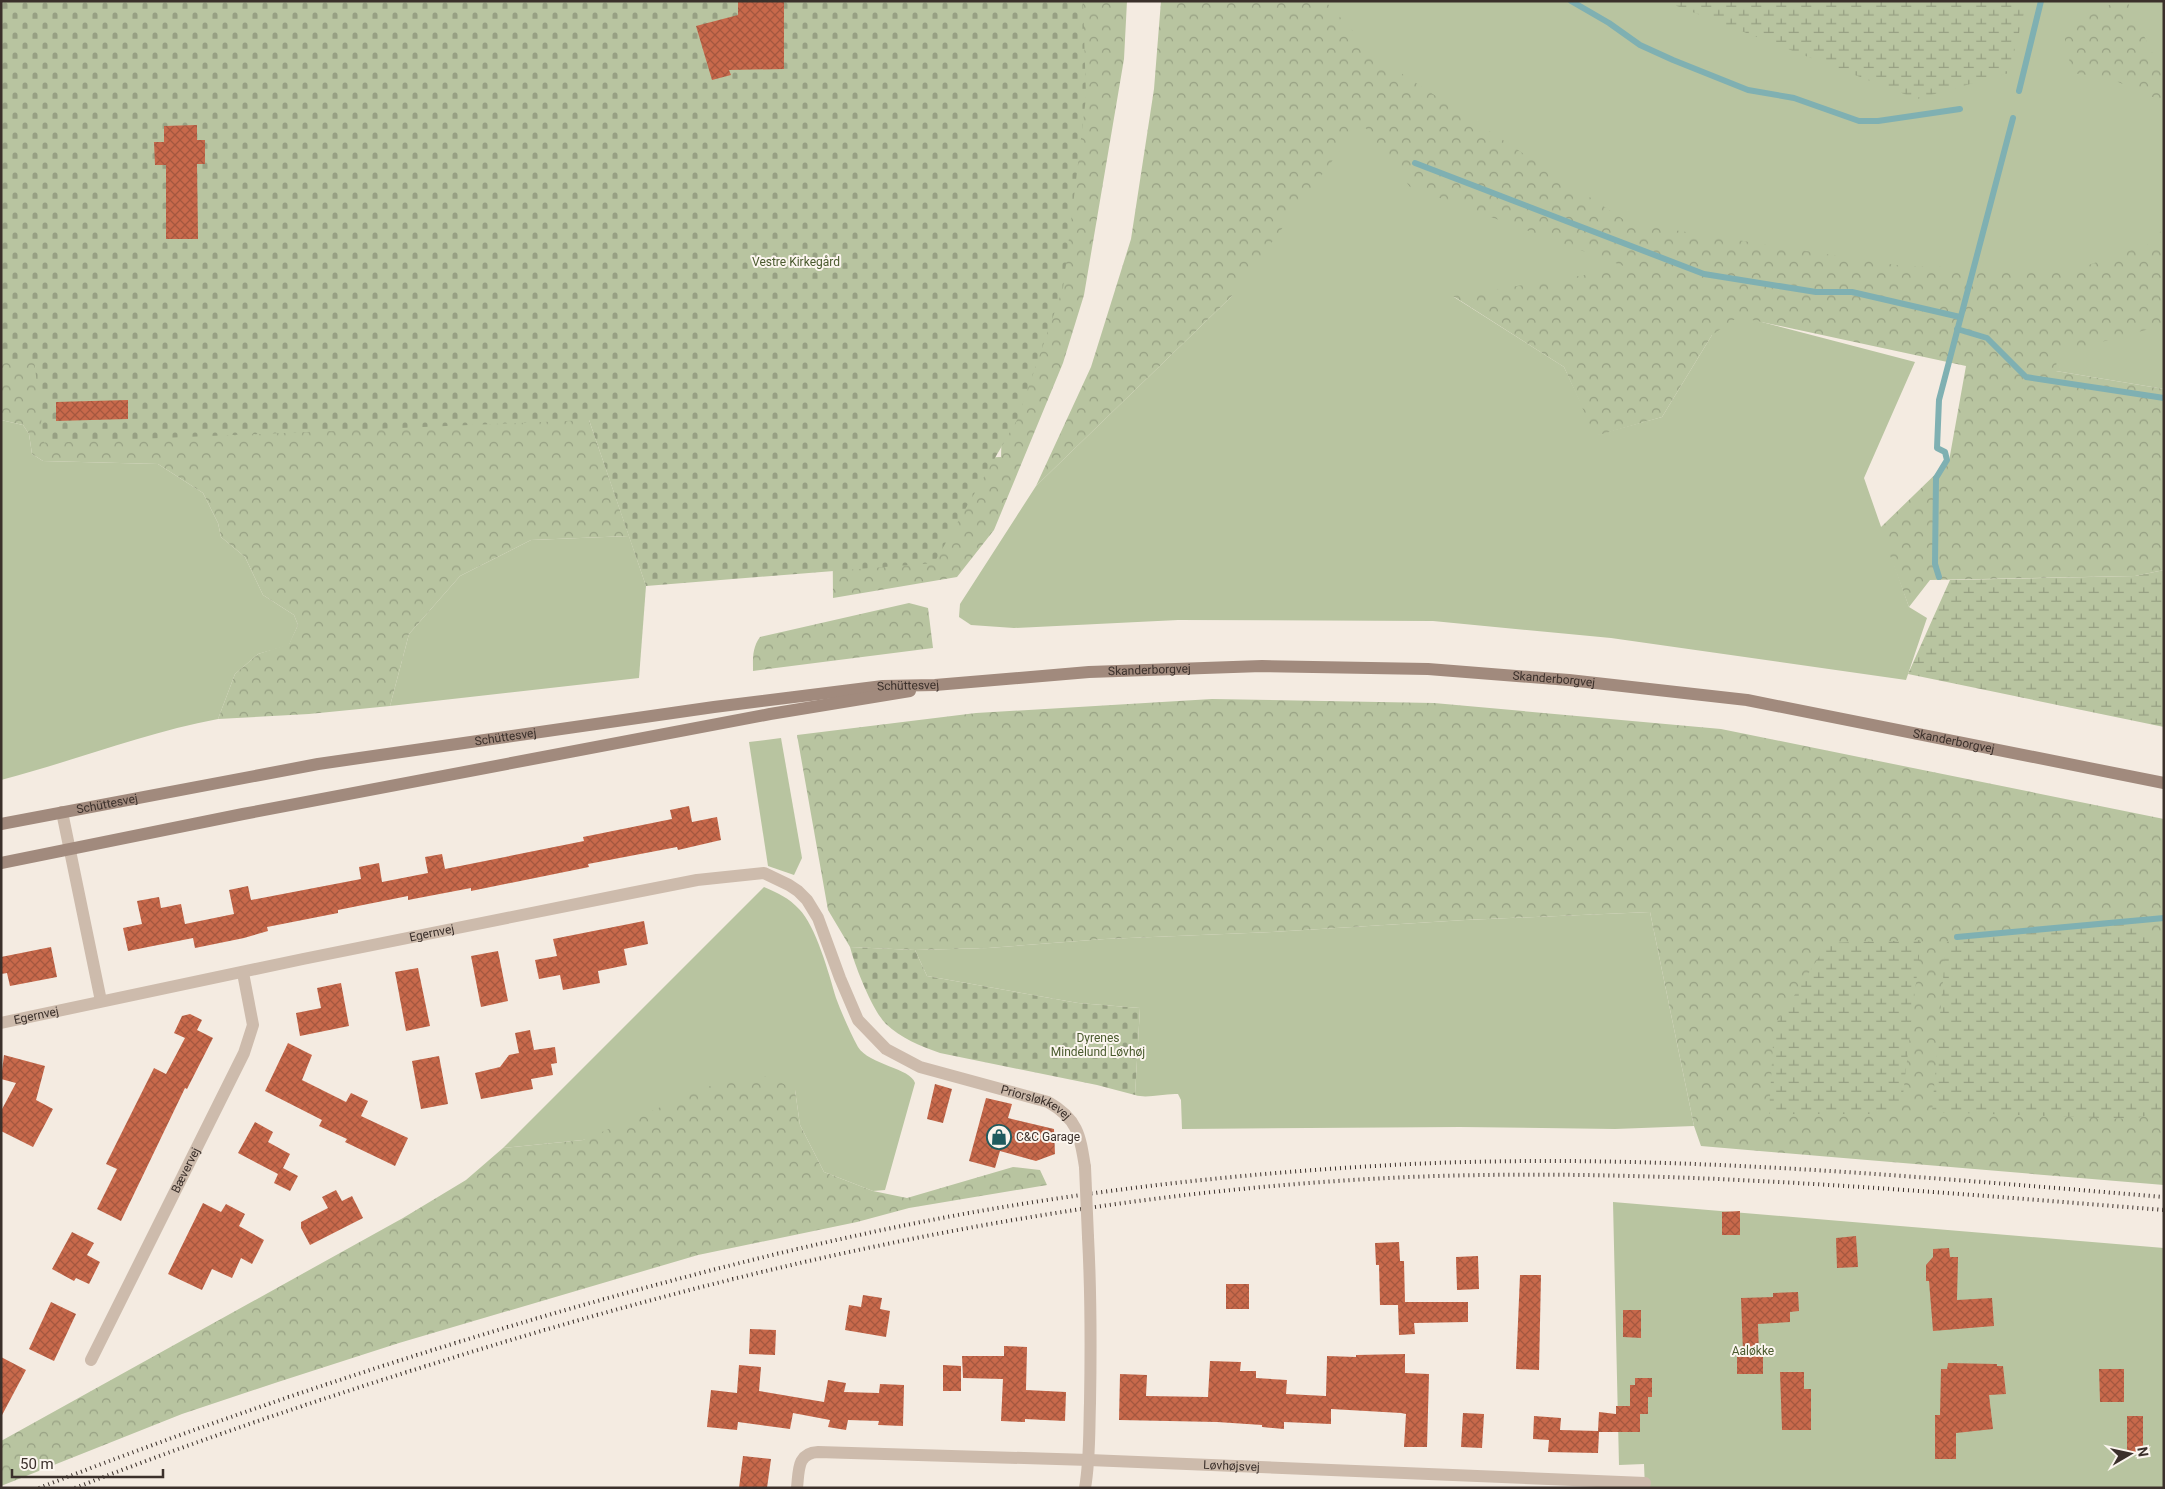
<svg xmlns="http://www.w3.org/2000/svg" width="2165" height="1489" viewBox="0 0 2165 1489" font-family="Roboto,sans-serif">
  <style>
    .green { fill: #b8c4a0; fill-rule: evenodd }
    .forest { fill: url(#forest-crowns) }
    .wetland { fill: url(#wetland-marsh) }
    .cemetery { fill: url(#cemetery-stones) }
    .lines { fill: none; stroke-linecap: round; stroke-linejoin: round }
    .stream { stroke: #7fb0b2; stroke-width: 6 }
    .building { fill: url(#building-cross-hatch) }
    .street { stroke: #cdbbac; stroke-width: 12 }
    .secondary { stroke: #a18a7d; stroke-width: 12 }
    .rail { stroke: #3b302b; stroke-width: 4; stroke-dasharray: 1 4; stroke-linecap: butt }
    .street-bridge { stroke: #cdbbac; stroke-width: 12 }
    .labels { text-anchor: middle; dominant-baseline: central; stroke-width: 4; stroke-linejoin: round; paint-order: stroke }
    .park-label { font-size: 12px; fill: #4a5a2e; stroke: #fbf5ee }
    .street-label { font-size: 12px; fill: #3b302b; stroke: #fbf5ee }
    .poi-label { font-size: 12px; fill: #3b302b; stroke: #fbf5ee; text-anchor: start }
  </style>
  <defs>
    <pattern id="forest-crowns" width="20" height="18" patternUnits="userSpaceOnUse" patternTransform="scale(1.25)"><rect width="20" height="18" fill="#b8c4a0"/><path d="M2 6a3 3 0 1 1 6 0M12 15a3 3 0 1 1 6 0" fill="none" stroke="#97a083"/></pattern>
    <pattern id="wetland-marsh" width="20" height="14" patternUnits="userSpaceOnUse" patternTransform="scale(1.25)"><rect width="20" height="14" fill="#b8c4a0"/><path d="M1 5h8M5 5V1M11 12h8M15 12V8" fill="none" stroke="#97a083"/></pattern>
    <pattern id="cemetery-stones" width="16" height="16" patternUnits="userSpaceOnUse" patternTransform="scale(1.25)"><rect width="16" height="16" fill="#b8c4a0"/><path d="M2 7V4a2 2 0 0 1 4 0v3zM10 15v-3a2 2 0 0 1 4 0v3z" fill="#97a083"/></pattern>
    <pattern id="building-cross-hatch" width="8" height="8" patternUnits="userSpaceOnUse" patternTransform="scale(1.25)"><rect width="8" height="8" fill="#c8694b"/><path d="M0 0l8 8M0 8l8-8" fill="none" stroke="#a4573f"/></pattern>
  </defs>
  <rect width="100%" height="100%" fill="#f4ebe1"/>
  <g class="green">
    <path d="M 1302,1 L 2164,1 L 2164,389 L 1758,321 L 1915,362 L 1864,478 L 1909,607 L 1927,618 L 1906,680 L 1611,638 L 1433,621 L 1178,620 L 1014,628 L 971,625 L 959,617 L 960,604 L 1036,486 L 1232,296 ZM 1454,297 L 1712,335 L 1662,417 L 1596,435 L 1564,367 Z"/>
    <path d="M 1,420 L 23,425 L 29,434 L 32,454 L 43,461 L 158,464 L 203,493 L 218,523 L 221,537 L 245,557 L 263,595 L 294,615 L 298,625 L 289,645 L 258,654 L 235,674 L 218,719 C 144,733 74,761 1,780 Z"/>
    <path d="M 629,536 L 646,586 L 639,678 L 390,706 L 409,634 L 460,576 L 531,540 Z"/>
    <path d="M 781,738 L 802,858 L 794,875 L 768,866 L 749,742 Z"/>
    <path d="M 764,887 C 778,893 789,898 799,909 C 816,926 829,974 836,998 C 842,1014 850,1032 858,1047 C 869,1065 911,1068 915,1083 L 885,1190 L 873,1191 L 824,1172 L 800,1125 L 795,1090 L 583,1140 L 503,1148 Z"/>
    <path d="M 1650,912 L 1694,1126 L 1615,1129 L 1460,1127 L 1182,1129 L 1181,1100 L 1178,1094 C 1164,1093 1148,1099 1135,1095 L 1140,1008 L 1078,1003 L 927,976 L 915,950 L 988,948 L 1105,939 L 1272,932 L 1465,920 Z"/>
    <path d="M 1613,1202 L 2164,1248 L 2164,1488 L 1645,1488 L 1644,1464 L 1619,1465 Z"/>
  </g>
  <g class="forest">
    <path d="M 1047,1 L 1127,1 L 1124,59 L 1084,295 L 1063,363 L 994,530 L 957,577 L 833,598 L 832,463 L 1001,457 L 1005,328 Z"/>
    <path d="M 1161,1 L 1325,1 L 1378,58 L 1629,223 L 1902,266 L 2074,270 L 2152,243 L 2164,227 L 2164,325 L 2057,354 L 2056,371 L 2164,389 L 2164,570 L 2135,576 L 1930,580 L 1909,607 L 1880,528 L 1949,461 L 1966,366 L 1738,317 L 1712,335 L 1662,417 L 1595,436 L 1564,367 L 1453,296 L 1629,268 L 1410,187 L 1361,122 L 1232,296 L 1036,486 L 1091,367 L 1131,239 L 1154,89 Z"/>
    <path d="M 2117,1 L 2127,1 L 2164,77 L 2164,102 L 2109,78 L 2072,73 L 2063,30 Z"/>
    <path d="M 567,343 L 589,420 L 629,536 L 531,540 L 460,576 L 409,634 L 390,706 L 309,714 L 218,719 L 235,674 L 258,654 L 289,644 L 298,625 L 294,615 L 263,595 L 245,557 L 221,537 L 218,523 L 203,493 L 158,464 L 43,461 L 32,454 L 29,434 L 23,425 L 1,420 L 1,359 Z"/>
    <path d="M 909,603 L 928,608 L 933,648 L 753,671 C 753,659 752,648 760,637 Z"/>
    <path d="M 1212,699 L 1434,703 L 1721,729 L 2164,819 L 2164,1185 L 1701,1146 L 1694,1126 L 1650,912 L 1465,920 L 1272,932 L 1105,939 L 988,948 L 915,950 L 850,947 L 828,910 L 797,735 L 976,713 Z"/>
    <path d="M 769,1076 L 795,1090 L 800,1125 L 824,1172 L 873,1191 L 907,1198 L 1013,1167 L 1040,1170 L 1047,1185 L 909,1208 L 857,1222 L 698,1255 L 399,1343 L 278,1382 L 182,1414 L 1,1486 L 1,1441 L 403,1218 L 466,1180 L 503,1148 L 583,1140 L 722,1081 Z"/>
  </g>
  <g class="wetland">
    <path d="M 1664,1 L 2027,1 L 2009,73 L 1917,99 Z"/>
    <path d="M 2164,570 L 2164,727 L 1908,674 L 1950,580 L 2135,576 Z"/>
    <path d="M 2126,919 L 2164,947 L 2164,1111 L 2133,1119 L 1932,1112 L 1946,944 L 1953,935 Z"/>
    <path d="M 1921,940 L 1902,1104 L 1889,1114 L 1769,1114 L 1774,1027 L 1828,943 Z"/>
  </g>
  <g class="cemetery">
    <path d="M 1,1 L 1083,1 L 1086,97 L 1063,288 L 1017,420 L 934,563 L 646,586 L 589,420 L 44,443 L 34,359 L 1,359 Z"/>
    <path d="M 850,947 L 915,950 L 927,976 L 1078,1003 L 1140,1008 L 1135,1095 L 1097,1085 L 940,1053 C 920,1046 901,1038 886,1024 C 872,1010 855,966 850,947 Z"/>
  </g>
  <g class="lines">
    <g class="stream">
      <path d="M 1571,1 L 1609,23 L 1640,45 L 1673,60 L 1748,90 L 1794,98 L 1859,121 L 1878,121 L 1960,109"/>
      <path d="M 2019,91 L 2041,1"/>
      <path d="M 1415,163 L 1704,274 L 1816,292 L 1852,292 L 1960,317"/>
      <path d="M 1957,329 L 1987,338 L 2026,377 L 2164,398"/>
      <path d="M 1939,577 L 1935,564 L 1936,478 L 1947,460 L 1945,452 L 1937,448 L 1939,400 L 2013,118"/>
      <path d="M 1957,937 L 2164,918"/>
    </g>
  </g>
  <g class="building">
    <path d="M 738,1 L 784,1 L 784,69 L 729,70 L 731,75 L 712,80 L 696,26 L 738,15 Z"/>
    <path d="M 197,125 L 197,140 L 205,140 L 205,164 L 197,164 L 198,239 L 166,239 L 166,165 L 155,165 L 154,142 L 164,142 L 164,126 Z"/>
    <path d="M 128,400 L 128,419 L 56,421 L 56,402 Z"/>
    <path d="M 689,806 L 692,822 L 717,817 L 721,840 L 678,850 L 677,847 L 588,864 L 589,867 L 471,891 L 471,888 L 408,900 L 408,896 L 338,910 L 338,913 L 267,927 L 268,931 L 244,938 L 195,948 L 193,938 L 128,951 L 123,928 L 142,924 L 137,901 L 159,897 L 161,908 L 181,904 L 185,924 L 234,914 L 229,890 L 248,886 L 251,900 L 361,879 L 359,867 L 379,863 L 382,882 L 428,873 L 425,857 L 442,854 L 445,869 L 584,841 L 583,837 L 672,819 L 670,810 Z"/>
    <path d="M 644,921 L 648,944 L 624,949 L 627,965 L 598,971 L 600,983 L 563,990 L 560,975 L 539,979 L 535,960 L 557,956 L 553,939 Z"/>
    <path d="M 51,947 L 57,977 L 10,986 L 7,973 L 1,974 L 1,957 Z"/>
    <path d="M 498,951 L 508,1001 L 481,1007 L 471,956 Z"/>
    <path d="M 418,968 L 430,1026 L 406,1031 L 395,972 Z"/>
    <path d="M 341,983 L 349,1026 L 300,1036 L 296,1013 L 321,1008 L 317,988 Z"/>
    <path d="M 190,1014 L 202,1020 L 197,1030 L 213,1038 L 187,1089 L 185,1088 L 121,1221 L 97,1209 L 117,1169 L 106,1164 L 154,1068 L 166,1074 L 185,1038 L 174,1033 L 182,1016 Z"/>
    <path d="M 530,1030 L 534,1050 L 555,1047 L 557,1063 L 551,1064 L 553,1075 L 531,1079 L 533,1089 L 481,1099 L 475,1073 L 500,1067 L 509,1055 L 519,1053 L 515,1033 Z"/>
    <path d="M 288,1043 L 312,1055 L 302,1080 L 346,1102 L 351,1093 L 368,1101 L 361,1116 L 408,1138 L 395,1166 L 345,1142 L 347,1139 L 319,1126 L 322,1120 L 265,1091 Z"/>
    <path d="M 4,1055 L 45,1066 L 36,1100 L 53,1109 L 33,1147 L 1,1131 L 1,1111 L 16,1083 L 1,1079 Z"/>
    <path d="M 439,1056 L 448,1104 L 421,1109 L 412,1061 Z"/>
    <path d="M 935,1084 L 952,1089 L 943,1123 L 927,1119 Z"/>
    <path d="M 986,1098 L 1012,1104 L 1008,1118 L 1054,1129 L 1055,1154 L 1036,1161 L 1000,1151 L 995,1168 L 969,1161 Z"/>
    <path d="M 255,1122 L 273,1132 L 268,1142 L 290,1154 L 283,1168 L 298,1176 L 290,1191 L 274,1183 L 278,1174 L 238,1153 Z"/>
    <path d="M 336,1190 L 342,1201 L 352,1196 L 363,1218 L 310,1245 L 301,1228 L 301,1222 L 328,1208 L 322,1197 Z"/>
    <path d="M 203,1203 L 221,1212 L 226,1204 L 245,1214 L 239,1226 L 264,1240 L 252,1264 L 241,1258 L 232,1278 L 212,1269 L 202,1290 L 168,1274 Z"/>
    <path d="M 1740,1211 L 1740,1235 L 1722,1235 L 1722,1212 Z"/>
    <path d="M 72,1232 L 94,1243 L 87,1255 L 100,1262 L 89,1284 L 76,1278 L 74,1281 L 52,1269 Z"/>
    <path d="M 1856,1236 L 1858,1267 L 1837,1268 L 1836,1238 Z"/>
    <path d="M 1399,1242 L 1400,1261 L 1404,1261 L 1405,1302 L 1468,1302 L 1468,1322 L 1414,1323 L 1415,1334 L 1399,1335 L 1398,1305 L 1380,1305 L 1379,1265 L 1376,1265 L 1375,1243 Z"/>
    <path d="M 1949,1248 L 1950,1257 L 1958,1257 L 1957,1300 L 1992,1298 L 1994,1326 L 1933,1331 L 1929,1281 L 1926,1281 L 1926,1265 L 1933,1257 L 1933,1249 Z"/>
    <path d="M 1478,1256 L 1479,1289 L 1457,1290 L 1456,1257 Z"/>
    <path d="M 1520,1275 L 1541,1275 L 1539,1370 L 1516,1369 Z"/>
    <rect x="1226" y="1284" width="23" height="25"/>
    <path d="M 1798,1292 L 1799,1311 L 1790,1312 L 1790,1322 L 1758,1324 L 1759,1354 L 1763,1354 L 1763,1374 L 1737,1374 L 1737,1353 L 1743,1353 L 1741,1298 L 1773,1297 L 1773,1293 Z"/>
    <path d="M 863,1295 L 882,1298 L 880,1309 L 890,1311 L 886,1337 L 845,1330 L 849,1305 L 861,1307 Z"/>
    <path d="M 51,1302 L 76,1314 L 54,1361 L 29,1349 Z"/>
    <path d="M 1623,1310 L 1641,1310 L 1641,1338 L 1623,1337 Z"/>
    <path d="M 750,1329 L 776,1330 L 775,1355 L 749,1354 Z"/>
    <path d="M 1004,1346 L 1027,1347 L 1026,1390 L 1066,1392 L 1065,1421 L 1025,1419 L 1025,1422 L 1001,1421 L 1003,1379 L 963,1378 L 962,1356 L 1004,1356 Z"/>
    <path d="M 1405,1354 L 1405,1373 L 1429,1374 L 1427,1447 L 1404,1447 L 1406,1414 L 1401,1413 L 1331,1409 L 1331,1424 L 1284,1422 L 1284,1429 L 1262,1427 L 1262,1425 L 1217,1422 L 1119,1420 L 1120,1374 L 1147,1375 L 1146,1396 L 1208,1397 L 1210,1361 L 1241,1362 L 1240,1371 L 1256,1371 L 1256,1378 L 1287,1380 L 1286,1394 L 1326,1396 L 1327,1356 L 1356,1357 L 1356,1355 Z"/>
    <path d="M 1,1357 L 26,1370 L 1,1417 Z"/>
    <path d="M 1948,1363 L 1997,1364 L 1997,1366 L 2003,1366 L 2006,1394 L 1989,1395 L 1993,1429 L 1956,1433 L 1956,1459 L 1935,1459 L 1935,1415 L 1940,1415 L 1941,1369 L 1947,1369 Z"/>
    <path d="M 739,1365 L 761,1367 L 759,1391 L 824,1402 L 828,1380 L 846,1383 L 844,1392 L 879,1393 L 880,1384 L 904,1385 L 903,1426 L 878,1425 L 879,1421 L 848,1420 L 846,1430 L 828,1427 L 830,1420 L 793,1413 L 790,1429 L 738,1422 L 737,1430 L 707,1427 L 711,1390 L 737,1393 Z"/>
    <path d="M 943,1365 L 961,1366 L 961,1391 L 943,1391 Z"/>
    <path d="M 2099,1369 L 2124,1369 L 2124,1402 L 2100,1402 Z"/>
    <path d="M 1780,1372 L 1804,1372 L 1804,1389 L 1811,1389 L 1811,1430 L 1782,1430 Z"/>
    <path d="M 1635,1378 L 1652,1378 L 1652,1397 L 1648,1397 L 1648,1414 L 1640,1414 L 1640,1432 L 1599,1432 L 1598,1453 L 1548,1452 L 1549,1440 L 1533,1439 L 1534,1416 L 1561,1418 L 1560,1430 L 1598,1431 L 1599,1412 L 1616,1414 L 1616,1406 L 1630,1406 L 1630,1385 L 1635,1385 Z"/>
    <path d="M 1463,1413 L 1484,1414 L 1482,1448 L 1461,1447 Z"/>
    <rect x="2127" y="1416" width="16" height="36"/>
    <path d="M 743,1456 L 771,1459 L 767,1488 L 739,1488 Z"/>
  </g>
  <g class="lines">
    <g class="street">
      <path d="M 62,812 L 101,1001"/>
      <path id="s1" d="M 1,1023 L 303,959 L 631,893 L 697,880 L 764,873 L 789,885 L 798,891 L 807,900 L 818,918 L 840,978 L 858,1020 L 886,1049 L 920,1067 L 1048,1102 C 1078,1119 1080,1135 1085,1167"/>
      <path id="s2" d="M 91,1360 L 244,1053 L 253,1025 L 243,973"/>
      <path id="s3" d="M 797,1488 C 799,1470 797,1453 818,1452 L 1089,1460 L 1645,1483"/>
      <path d="M 1085,1488 C 1090,1460 1089,1431 1090,1403 C 1091,1348 1091,1293 1088,1237"/>
    </g>
    <g class="secondary">
      <path id="s4" d="M 1,824 L 318,764 L 714,707 L 883,686 L 935,685 L 1089,672 L 1262,666 L 1428,669 L 1569,680 L 1747,700 L 2164,783"/>
      <path d="M 1,863 L 243,814 L 770,714 L 910,691"/>
    </g>
    <g class="rail">
      <path d="M 39,1488 C 208,1422 381,1364 555,1313 C 684,1276 815,1242 947,1217 C 1107,1187 1271,1170 1434,1163 C 1678,1154 1921,1177 2164,1197"/>
      <path d="M 75,1488 C 195,1441 317,1400 439,1362 C 764,1260 1096,1187 1437,1176 C 1680,1169 1922,1191 2164,1210"/>
    </g>
    <path class="street-bridge" d="M 1085,1167 L 1088,1237"/>
  </g>
  <defs>
    <symbol id="shop-ring" viewBox="-11 -11 22 22"><circle r="9.5" fill="#fbf5ee" stroke="#1f5a5e" stroke-width="1.5"/><path d="M-5-2.5h2.3a2.7 3.5 0 0 1 5.4 0H5L5.5 6h-11ZM-1.5-2.5h3a1.5 2.3 0 0 0-3 0Z" fill="#1f5a5e"/></symbol>
  </defs>
  <g fill-rule="evenodd">
    <use href="#shop-ring" x="985" y="1123" width="28" height="28"/>
  </g>
  <g class="labels">
    <g class="park-label">
      <text x="796" y="262">Vestre Kirkegård</text>
      <text x="1098" y="1038">Dyrenes<tspan x="1098" dy="14">Mindelund Løvhøj</tspan></text>
      <text x="1753" y="1351">Aaløkke</text>
    </g>
    <g class="street-label">
      <text stroke="none"><textPath href="#s4" startOffset="1160">Skanderborgvej</textPath></text>
      <text stroke="none"><textPath href="#s4" startOffset="1565">Skanderborgvej</textPath></text>
      <text stroke="none"><textPath href="#s4" startOffset="918">Schüttesvej</textPath></text>
      <text stroke="none"><textPath href="#s4" startOffset="512">Schüttesvej</textPath></text>
      <text stroke="none"><textPath href="#s4" startOffset="1970">Skanderborgvej</textPath></text>
      <text stroke="none"><textPath href="#s4" startOffset="108">Schüttesvej</textPath></text>
      <text stroke="none"><textPath href="#s1" startOffset="440">Egernvej</textPath></text>
      <text stroke="none"><textPath href="#s1" startOffset="36">Egernvej</textPath></text>
      <text stroke="none"><textPath href="#s1" startOffset="1160">Priorsløkkevej</textPath></text>
      <text stroke="none"><textPath href="#s2" startOffset="212">Bævervej</textPath></text>
      <text stroke="none"><textPath href="#s3" startOffset="461">Løvhøjsvej</textPath></text>
    </g>
    <g class="poi-label">
      <text x="1016" y="1137">C&amp;C Garage</text>
    </g>
  </g>
  <rect width="2165" height="1489" fill="none" stroke="#3b302b" stroke-width="5"/>
  <g transform="translate(2130 1454) rotate(81)" stroke="#fbf5ee" stroke-width="4" paint-order="stroke">
  <path d="M0-4L9 19L0 12L-9 19Z" fill="#3b302b"/>
  <text y="-8" font-size="14" font-weight="bold" text-anchor="middle" fill="#3b302b">N</text>
  </g>
  <path d="M12 1469v8h151v-8" fill="none" stroke="#3b302b" stroke-width="2.5"/>
  <text x="20" y="1469" font-size="15" fill="#3b302b" stroke="#fbf5ee" stroke-width="4" paint-order="stroke">50 m</text>
</svg>
